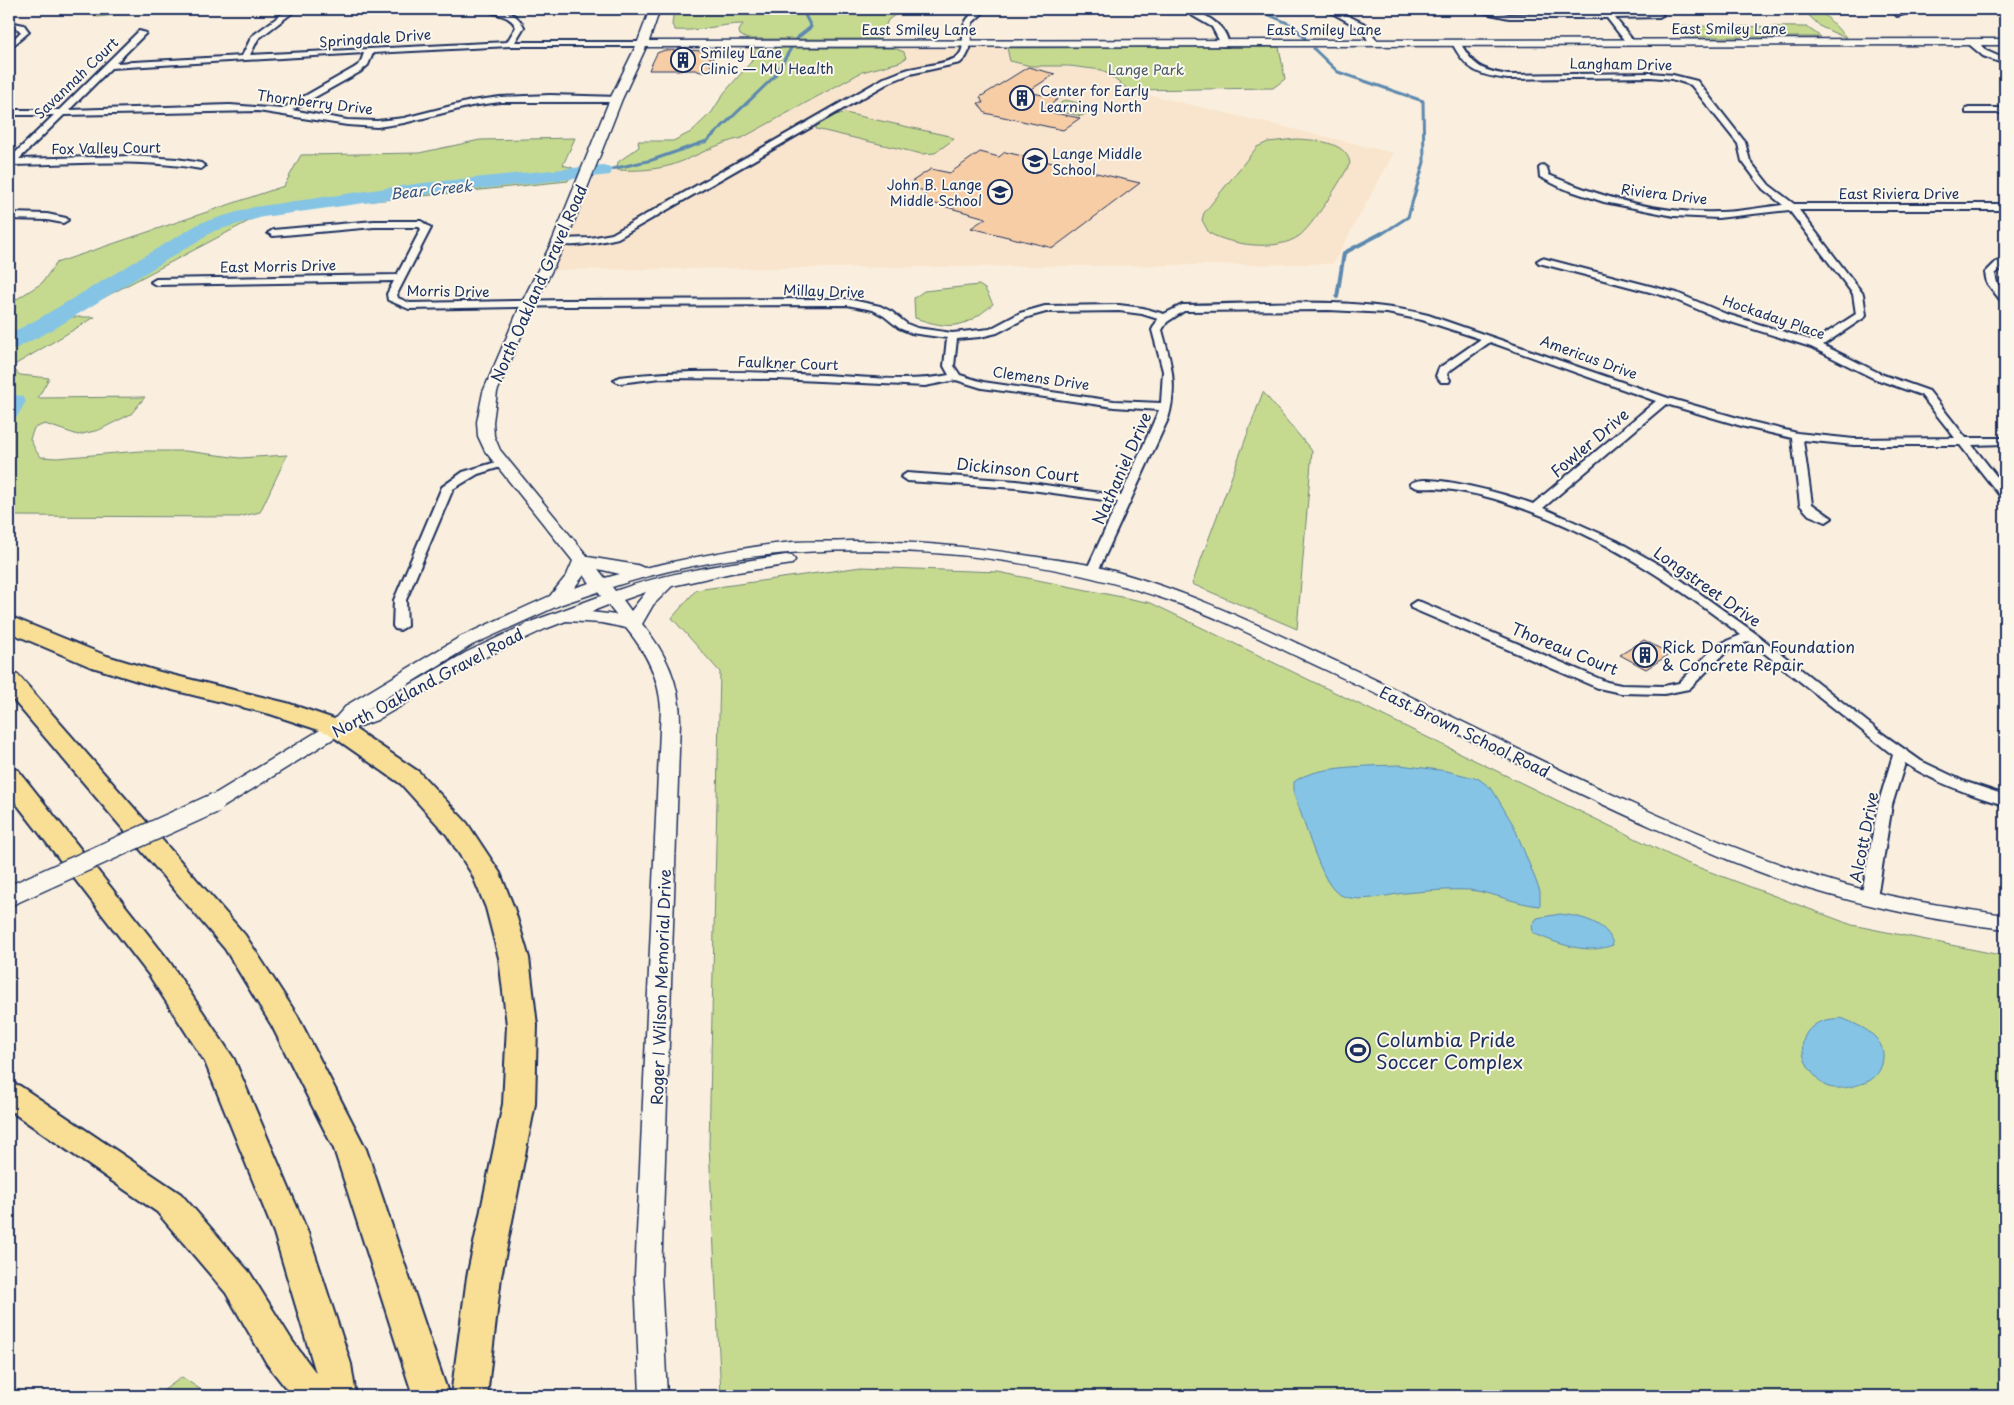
<svg xmlns="http://www.w3.org/2000/svg" width="2014" height="1405" viewBox="0 0 2014 1405" font-family="'Playpen Sans',sans-serif">
  <style>
    .built { fill: #f9e5cd }
    .green { fill: #c6da8f; stroke: #708476 }
    .water { fill: #85c4e5; stroke: #5b88af }
    .lines { fill: none; stroke-linecap: round; stroke-linejoin: round }
    .stream-far1 { stroke: #5b88af; stroke-width: 3 }
    .stream { stroke: #5b88af; stroke-width: 4 }
    .river { fill: #85c4e5; fill-rule: evenodd }
    .building { fill: #f7cda6; stroke: #1b2f5e }
    .street-casing { stroke: #1b2f5e; stroke-width: 4 }
    .secondary-casing { stroke: #1b2f5e; stroke-width: 3 }
    .highway-casing { stroke: #1b2f5e; stroke-width: 4 }
    .street { fill: #fbf7ec; fill-rule: evenodd }
    .secondary { fill: #fbf7ec; fill-rule: evenodd }
    .highway { fill: #f9df96; fill-rule: evenodd }
    .secondary-bridge-casing { stroke: #1b2f5e; stroke-width: 22; stroke-linecap: butt }
    .secondary-bridge { stroke: #fbf7ec; stroke-width: 19 }
    .labels { text-anchor: middle; dominant-baseline: central; stroke-width: 4; stroke-linejoin: round; paint-order: stroke }
    .far-street-label { font-size: 14px; fill: #1b2f5e; stroke: #fbf7ec }
    .far-poi-label { font-size: 14px; fill: #1b2f5e; stroke: #fbf7ec; text-anchor: start }
    .far-park-label { font-size: 14px; fill: #465a6a; stroke: #fbf7ec }
    .far-water-label { font-size: 15px; font-style: italic; fill: #365480; stroke: #fbf7ec }
    .street-label { font-size: 16px; fill: #1b2f5e; stroke: #fbf7ec }
    .poi-label { font-size: 16px; fill: #1b2f5e; stroke: #fbf7ec; text-anchor: start }
    .near-poi-label { font-size: 19px; fill: #1b2f5e; stroke: #fbf7ec; text-anchor: start }
  </style>
  <rect width="100%" height="100%" fill="#faefde"/>
  <filter id="ink" filterUnits="userSpaceOnUse"><feTurbulence type="fractalNoise" baseFrequency=".02" numOctaves="2"/><feDisplacementMap in="SourceGraphic" scale="10" xChannelSelector="R" yChannelSelector="G"/><feConvolveMatrix kernelMatrix="1 2 1 2 8 2 1 2 1" color-interpolation-filters="sRGB"/></filter>
  <g filter="url(#ink)">
    <path class="built" d="M 894,48 L 1007,48 L 1010,62 L 1102,70 L 1129,90 L 1394,153 L 1333,264 L 552,270 L 598,171 L 635,171 L 672,165 L 729,141 L 742,138 L 863,72 L 900,62 L 904,52 Z"/>
    <g class="green">
      <path d="M 80,9 L 203,9 L 152,10 L 98,17 Z"/>
      <path d="M 674,9 L 903,9 L 888,20 L 880,39 L 747,39 L 740,35 L 739,31 L 743,24 C 720,24 698,32 675,30 L 672,25 Z"/>
      <path d="M 1802,9 L 1819,9 L 1848,39 L 1821,27 Z"/>
      <path d="M 1677,26 L 1807,27 L 1821,37 L 1685,37 Z"/>
      <path d="M 1279,47 L 1285,79 L 1273,88 L 1129,90 L 1102,70 L 1069,66 L 1031,66 L 1010,61 L 1007,48 Z"/>
      <path d="M 756,48 L 894,48 L 904,52 L 906,58 L 900,62 L 862,72 L 742,138 C 717,143 696,157 672,165 C 654,170 635,171 617,170 L 618,162 L 639,147 L 638,141 L 673,141 L 691,132 L 712,112 L 724,93 L 751,62 Z"/>
      <path d="M 1065,100 L 1096,107 L 1082,116 L 1051,110 Z"/>
      <path d="M 845,113 L 949,136 L 954,139 L 935,153 L 922,154 L 816,129 L 816,125 L 835,115 Z"/>
      <path d="M 575,138 L 563,165 L 573,168 L 568,181 L 266,212 L 67,317 L 95,317 L 11,367 L 20,375 L 49,378 L 38,398 L 145,397 L 131,414 L 99,430 L 78,435 L 45,424 L 34,428 L 30,439 L 36,451 L 41,457 L 57,458 L 140,451 L 186,451 L 240,458 L 287,455 L 260,512 L 239,517 L 9,516 L 9,304 L 42,283 L 56,263 L 284,186 L 301,155 L 419,153 L 480,140 Z"/>
      <path d="M 1296,139 C 1314,140 1346,141 1350,163 C 1343,178 1311,228 1299,236 C 1277,252 1231,245 1209,233 L 1202,220 L 1204,213 L 1257,147 L 1268,142 Z"/>
      <path d="M 979,285 L 985,289 L 993,304 C 964,329 951,330 915,318 L 914,298 L 924,291 Z"/>
      <path d="M 1263,392 L 1312,451 L 1297,629 L 1192,584 Z"/>
      <path d="M 861,567 L 998,572 L 1151,603 L 1684,862 L 1852,925 L 2005,956 L 2005,1396 L 721,1396 L 709,1145 L 720,672 L 672,618 L 696,590 Z"/>
      <path d="M 182,1377 L 210,1396 L 156,1396 Z"/>
    </g>
    <g class="water">
      <path d="M 1400,765 L 1447,771 L 1479,779 L 1492,789 L 1514,826 L 1540,891 L 1540,906 C 1516,904 1494,893 1470,890 C 1449,889 1427,891 1405,893 C 1385,895 1348,907 1333,889 C 1318,872 1303,817 1294,794 L 1294,782 C 1314,765 1374,766 1400,765 Z"/>
      <path d="M 1560,914 C 1579,916 1609,922 1613,945 C 1588,955 1557,944 1533,933 L 1532,925 L 1537,918 Z"/>
      <path d="M 1841,1018 C 1862,1026 1889,1038 1882,1064 C 1880,1071 1876,1077 1869,1081 C 1857,1086 1836,1092 1824,1085 C 1821,1083 1818,1079 1816,1077 C 1799,1059 1795,1032 1822,1021 C 1828,1019 1836,1019 1841,1018 Z"/>
    </g>
    <g class="lines">
      <g class="stream-far1">
        <path d="M 1256,9 L 1292,25 L 1305,38"/>
        <path d="M 1314,49 L 1338,72 L 1423,101 L 1424,162 L 1408,217 L 1380,235"/>
        <path d="M 603,171 L 652,160 L 707,141 L 774,77 L 797,38 L 811,27 L 802,9"/>
      </g>
      <path class="stream" d="M 1337,297 L 1344,253 L 1382,233"/>
      <g class="river">
        <path d="M 603,165 L 610,167 L 612,171 L 610,175 L 422,195 L 263,217 L 214,231 L 54,329 L 17,348 L 9,350 L 9,334 L 38,319 L 200,223 L 254,207 L 422,183 Z"/>
        <path d="M 9,394 L 22,396 L 26,401 L 17,417 L 9,419 Z"/>
      </g>
    </g>
    <g class="building">
      <path d="M 665,50 L 712,51 L 710,58 L 713,58 L 709,70 L 701,72 L 695,70 L 649,70 L 657,53 Z"/>
      <path d="M 1028,67 L 1055,74 L 1027,92 L 1059,98 L 1043,111 L 1080,118 L 1063,130 L 985,113 L 978,103 L 983,103 L 980,97 Z"/>
      <path d="M 980,152 L 999,157 L 1005,152 L 1140,183 L 1053,248 L 971,228 L 986,218 L 918,199 L 929,192 L 905,186 L 931,169 L 950,173 Z"/>
      <path d="M 1644,640 L 1670,654 L 1646,669 L 1620,655 Z"/>
    </g>
    <g class="lines">
      <defs>
        <g id="street">
          <path d="M 289,9 L 296,10 L 258,39 L 250,55 L 507,42 L 516,27 C 509,13 495,16 485,9 C 502,9 516,11 524,27 L 515,42 L 642,42 L 646,44 L 642,46 L 510,46 L 373,53 L 368,65 L 360,72 L 292,110 L 347,120 L 377,121 L 404,118 L 471,101 L 500,97 L 550,95 L 619,97 L 619,101 L 616,102 L 500,102 L 471,106 L 404,123 L 377,127 L 347,125 L 258,111 L 64,115 L 19,159 L 130,156 L 177,159 L 201,163 L 205,166 L 201,169 C 138,158 76,164 13,165 L 9,167 L 9,159 L 54,115 L 9,115 L 9,110 L 59,110 L 139,31 L 146,33 L 116,63 L 242,56 L 252,36 ZM 364,53 L 360,64 L 354,68 L 282,109 L 230,105 L 69,110 L 111,68 Z"/>
          <path d="M 978,9 L 987,9 L 972,23 L 970,49 L 966,57 L 960,63 L 910,74 L 890,82 L 618,238 C 605,241 565,250 554,242 L 559,239 L 590,238 L 612,234 L 884,78 C 891,76 899,72 906,70 C 918,66 950,64 958,56 C 971,42 951,28 978,9 Z"/>
          <path d="M 1181,9 C 1198,8 1230,26 1228,46 L 1222,46 L 1212,27 Z"/>
          <path d="M 1325,9 L 1334,9 L 1367,25 L 1378,43 L 1371,45 L 1361,29 Z"/>
          <path d="M 1467,9 L 1482,9 L 1509,14 L 1604,13 L 1604,10 L 1607,10 L 1612,13 L 1659,13 L 1663,15 L 1659,17 L 1615,18 L 1635,43 L 1631,45 L 1628,45 L 1607,18 L 1509,18 Z"/>
          <path d="M 1891,9 L 1899,9 L 1904,14 L 1897,16 Z"/>
          <path d="M 9,22 L 24,25 L 29,32 L 9,49 L 9,43 L 21,32 L 18,29 L 9,26 Z"/>
          <path d="M 1453,41 L 1459,41 C 1474,66 1479,70 1508,75 L 1651,73 L 1673,75 L 1697,81 L 1745,142 L 1750,161 L 1769,185 L 1794,204 L 2005,204 L 2005,210 L 1799,210 L 1863,294 L 1866,315 L 1865,317 L 1823,345 L 1881,374 L 1929,391 L 1966,438 L 2005,438 L 2005,444 L 1972,445 L 2005,487 L 2005,498 L 2001,497 L 1960,445 L 1854,445 L 1803,440 L 1812,504 L 1832,518 L 1826,522 L 1809,515 L 1800,505 L 1792,438 L 1745,427 L 1666,404 L 1543,508 L 1617,541 L 1663,567 L 1755,633 L 1880,732 L 1921,761 L 1963,781 L 2005,795 L 2005,805 C 1970,795 1936,783 1905,763 L 1892,805 L 1877,898 L 1874,902 L 1869,903 L 1864,902 L 1861,898 L 1878,805 L 1893,755 L 1749,641 L 1727,651 L 1689,689 L 1664,694 L 1621,693 L 1598,688 L 1411,608 L 1410,605 L 1416,601 L 1421,602 L 1607,682 L 1621,685 L 1664,686 L 1679,683 L 1717,645 L 1741,635 C 1668,579 1601,535 1513,505 C 1488,496 1462,490 1435,488 C 1427,488 1416,490 1410,484 C 1424,470 1514,497 1533,504 L 1656,401 L 1490,342 L 1448,372 L 1447,375 L 1450,380 L 1449,382 L 1441,382 L 1436,376 L 1439,368 L 1481,339 L 1422,320 L 1387,313 L 1329,310 L 1184,311 L 1167,322 L 1162,330 C 1171,362 1178,386 1168,419 L 1098,571 L 1092,575 L 1086,571 L 1118,502 L 1017,488 L 907,481 L 901,477 L 907,473 L 1017,481 L 1121,496 L 1159,410 L 1114,407 L 982,388 L 956,380 L 925,386 L 777,379 L 661,378 L 619,383 L 614,380 L 619,377 C 687,369 756,372 824,375 C 866,377 908,383 949,375 L 944,366 L 947,338 L 911,333 L 899,328 L 884,316 L 873,310 L 847,305 L 564,306 L 409,309 L 388,300 L 387,294 L 394,281 L 156,285 L 151,282 L 156,279 L 397,275 L 421,229 L 419,227 L 374,227 L 273,236 L 268,233 L 273,230 L 374,221 L 421,221 L 431,228 L 397,294 L 398,298 L 410,303 L 564,300 L 847,299 L 880,306 L 892,312 L 907,324 L 917,328 L 952,333 L 990,329 L 1020,313 L 1045,306 L 1119,305 L 1143,308 L 1164,314 L 1182,305 C 1259,304 1353,296 1428,315 L 1668,398 L 1752,422 L 1797,433 L 1854,439 L 1955,438 L 1921,395 L 1873,378 L 1811,347 L 1718,318 L 1669,297 L 1539,263 L 1537,261 L 1542,258 L 1677,293 L 1726,314 L 1814,341 L 1856,314 L 1853,294 L 1789,210 L 1718,218 L 1674,216 L 1604,202 L 1562,188 L 1540,177 L 1539,168 L 1543,165 L 1547,168 L 1549,175 C 1603,198 1659,214 1718,212 C 1740,212 1762,207 1783,205 L 1763,189 L 1742,161 L 1738,144 L 1691,85 L 1672,79 L 1651,77 L 1508,79 C 1478,75 1467,71 1452,43 ZM 1119,311 L 1142,314 L 1158,319 L 1152,330 L 1163,371 L 1161,403 L 1114,401 L 983,382 L 960,375 L 954,366 L 957,339 L 980,337 L 997,333 L 1028,317 L 1046,312 Z"/>
          <path d="M 1970,41 L 1976,41 L 1989,52 L 2005,59 L 2005,64 L 1983,56 L 1970,45 Z"/>
          <path d="M 1969,108 L 2005,108 L 2005,113 L 1966,113 L 1966,109 Z"/>
          <path d="M 9,213 L 47,214 L 66,218 L 68,220 L 63,223 L 47,220 L 9,219 Z"/>
          <path d="M 2005,260 L 2005,266 L 1995,274 L 1997,283 L 2005,293 L 2005,302 L 2001,301 L 1987,283 L 1985,273 L 1996,262 Z"/>
          <path d="M 503,460 L 507,461 L 509,463 L 507,465 L 478,474 L 453,489 L 406,600 L 407,626 L 400,630 L 395,629 L 393,626 L 394,600 L 442,487 L 463,472 Z"/>
        </g>
        <path id="secondary" d="M 650,9 L 660,9 L 649,41 L 2005,39 L 2005,45 L 646,47 L 622,99 L 566,242 L 535,304 L 497,392 L 493,422 L 494,436 L 500,450 L 588,557 L 637,565 L 644,568 C 694,557 743,547 793,542 C 812,541 832,542 851,541 C 914,541 975,547 1037,557 C 1056,560 1075,562 1094,566 C 1183,587 1266,629 1348,667 C 1503,738 1652,824 1815,876 C 1877,896 1941,906 2005,915 L 2005,929 C 1937,921 1869,907 1803,887 C 1752,871 1702,849 1652,827 C 1542,778 1436,721 1326,670 C 1275,647 1225,619 1171,601 C 1001,542 784,531 612,587 L 615,591 C 668,572 730,563 786,555 L 792,556 L 795,560 L 792,564 L 786,565 L 731,573 L 672,586 L 653,605 L 642,624 C 666,653 680,683 680,721 L 661,1276 L 667,1396 L 640,1396 L 635,1276 L 661,708 C 659,677 646,652 626,628 L 602,623 L 566,621 L 545,629 L 479,660 L 377,720 L 344,732 L 222,808 L 215,809 L 208,808 L 205,803 L 208,798 L 330,724 L 347,705 L 460,637 L 550,596 L 567,575 L 573,561 L 485,451 L 478,436 L 477,422 L 483,392 L 521,304 L 552,242 L 610,99 L 637,44 ZM 598,569 L 620,574 L 605,578 ZM 584,575 L 590,583 L 574,588 ZM 598,592 L 601,596 L 533,621 L 467,652 L 361,713 L 472,645 L 562,604 ZM 646,592 L 631,611 L 623,600 ZM 608,605 L 616,615 L 590,612 Z"/>
        <g id="highway">
          <path d="M 9,616 L 107,656 L 160,672 L 287,703 L 346,723 L 419,772 L 467,823 L 500,873 L 514,908 L 529,958 L 537,1025 L 535,1104 L 501,1277 L 487,1396 L 451,1396 L 467,1277 L 503,1104 L 507,1025 L 499,958 L 486,908 L 472,874 L 447,835 L 401,784 L 328,733 L 270,714 L 144,683 L 89,666 L 9,632 Z"/>
          <path d="M 9,673 L 18,675 L 245,935 L 297,1015 L 366,1149 L 449,1396 L 413,1396 L 334,1149 L 272,1026 L 225,949 L 9,695 Z"/>
          <path d="M 9,768 L 18,770 L 169,961 L 234,1059 L 308,1233 L 351,1364 L 356,1396 L 292,1396 L 267,1364 L 226,1293 L 157,1212 L 9,1110 L 9,1082 L 20,1086 L 181,1194 L 250,1273 L 293,1342 L 316,1373 L 274,1233 L 205,1062 L 149,975 L 9,794 Z"/>
        </g>
      </defs>
      <use href="#street" class="street-casing"/>
      <use href="#secondary" class="secondary-casing"/>
      <use href="#highway" class="highway-casing"/>
      <use href="#street" class="street"/>
      <use href="#secondary" class="secondary"/>
      <use href="#highway" class="highway"/>
      <defs>
        <path id="secondary-bridge" d="M 9,896 L 215,803"/>
      </defs>
      <use href="#secondary-bridge" class="secondary-bridge-casing"/>
      <use href="#secondary-bridge" class="secondary-bridge"/>
    </g>
  </g>
  <defs>
    <symbol id="building-ring" viewBox="-11 -11 22 22"><circle r="9.5" fill="#fbf7ec" stroke="#1b2f5e" stroke-width="1.5"/><path d="M-4-6H4V6H1V3H-1V6H-4ZM-2.5-4.3h1.7v1.8h-1.7ZM.8-4.3h1.7v1.8H.8ZM-2.5-1h1.7V.8h-1.7ZM.8-1h1.7V.8H.8Z" fill="#1b2f5e"/></symbol>
    <symbol id="school-ring" viewBox="-11 -11 22 22"><circle r="9.5" fill="#fbf7ec" stroke="#1b2f5e" stroke-width="1.5"/><path d="M0-5L7-2L0 1L-7-2ZM-4 1L0 2.5L4 1V4Q0 6-4 4Z" fill="#1b2f5e"/></symbol>
    <symbol id="stadium-ring" viewBox="-11 -11 22 22"><circle r="9.5" fill="#fbf7ec" stroke="#1b2f5e" stroke-width="1.5"/><path d="M0-5a6.5 5 0 1 0 0 10a6.5 5 0 1 0 0-10ZM-3.5-1.8h7v3.6h-7Z" fill="#1b2f5e"/></symbol>
  </defs>
  <g fill-rule="evenodd">
    <use href="#building-ring" x="669" y="46" width="28" height="28"/>
    <use href="#building-ring" x="1008" y="84" width="28" height="28"/>
    <use href="#school-ring" x="1021" y="147" width="28" height="28"/>
    <use href="#school-ring" x="986" y="178" width="28" height="28"/>
    <use href="#building-ring" x="1631" y="641" width="28" height="28"/>
    <use href="#stadium-ring" x="1344" y="1036" width="28" height="28"/>
  </g>
  <g class="labels">
    <g class="far-street-label">
      <text x="1729" y="28">East Smiley Lane</text>
      <text x="919" y="29">East Smiley Lane</text>
      <text x="1324" y="29">East Smiley Lane</text>
      <text transform="translate(375 38) rotate(-4)">Springdale Drive</text>
      <text transform="translate(1621 64) rotate(1)">Langham Drive</text>
      <text transform="translate(76 78) rotate(-44)">Savannah Court</text>
      <text transform="translate(315 102) rotate(7)">Thornberry Drive</text>
      <text transform="translate(106 148) rotate(-1)">Fox Valley Court</text>
      <text x="1899" y="193">East Riviera Drive</text>
      <text transform="translate(1664 194) rotate(7)">Riviera Drive</text>
      <text transform="translate(278 266) rotate(-1)">East Morris Drive</text>
      <text transform="translate(448 291) rotate(1)">Morris Drive</text>
      <text transform="translate(824 291) rotate(2)">Millay Drive</text>
      <text transform="translate(1774 317) rotate(19)">Hockaday Place</text>
      <text transform="translate(1589 357) rotate(20)">Americus Drive</text>
      <text transform="translate(788 363) rotate(2)">Faulkner Court</text>
      <text transform="translate(1041 378) rotate(8)">Clemens Drive</text>
    </g>
    <g class="far-poi-label">
      <text x="700" y="52">Smiley Lane<tspan x="700" dy="16">Clinic — MU Health</tspan></text>
      <text x="1040" y="90">Center for Early<tspan x="1040" dy="16">Learning North</tspan></text>
      <text x="1052" y="153">Lange Middle<tspan x="1052" dy="16">School</tspan></text>
      <text x="982" y="184" text-anchor="end">John B. Lange<tspan x="982" dy="16">Middle School</tspan></text>
    </g>
    <g class="far-park-label">
      <text x="1146" y="69">Lange Park</text>
    </g>
    <g class="far-water-label">
      <text transform="translate(431 189) rotate(-6)">Bear Creek</text>
    </g>
    <g class="street-label">
      <text transform="translate(538 283) rotate(-66)">North Oakland Gravel Road</text>
      <text transform="translate(1589 442) rotate(-40)">Fowler Drive</text>
      <text transform="translate(1121 468) rotate(-66)">Nathaniel Drive</text>
      <text transform="translate(1018 469) rotate(6)">Dickinson Court</text>
      <text transform="translate(1708 586) rotate(35)">Longstreet Drive</text>
      <text transform="translate(1565 648) rotate(22)">Thoreau Court</text>
      <text transform="translate(427 682) rotate(-28)">North Oakland Gravel Road</text>
      <text transform="translate(1465 731) rotate(26)">East Brown School Road</text>
      <text transform="translate(1863 837) rotate(-79)">Alcott Drive</text>
      <text transform="translate(660 987) rotate(-88)">Roger I Wilson Memorial Drive</text>
    </g>
    <g class="poi-label">
      <text x="1662" y="646">Rick Dorman Foundation<tspan x="1662" dy="18">&amp; Concrete Repair</tspan></text>
    </g>
    <g class="near-poi-label">
      <text x="1376" y="1039">Columbia Pride<tspan x="1376" dy="22">Soccer Complex</tspan></text>
    </g>
  </g>
  <rect width="2014" height="1405" fill="none" stroke="#fbf7ec" stroke-width="30"/>
  <rect x="15" y="15" width="1984" height="1375" fill="none" stroke="#1b2f5e" stroke-width="2" filter="url(#ink)"/>
</svg>
